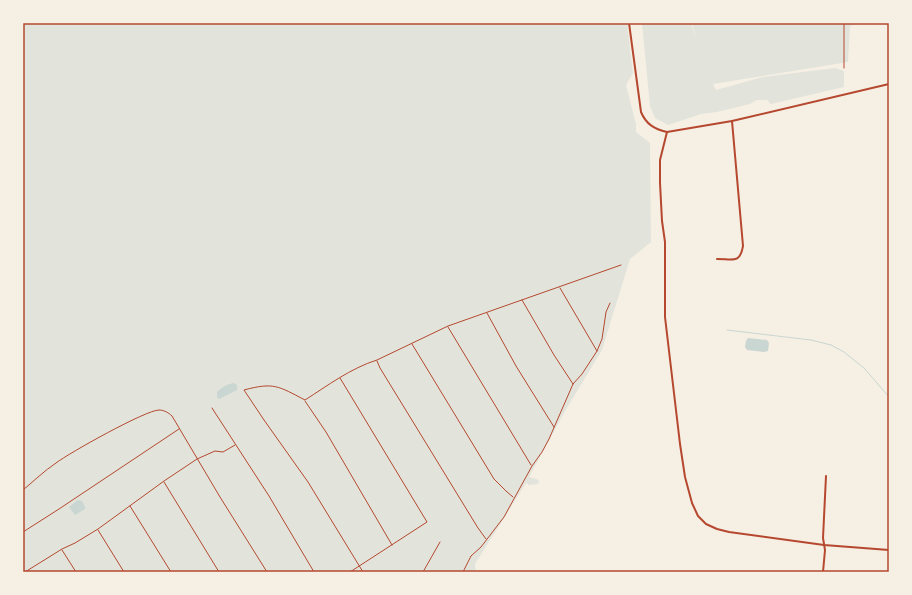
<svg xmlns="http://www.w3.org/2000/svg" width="912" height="595" viewBox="0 0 912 595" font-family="'PT Sans Narrow',sans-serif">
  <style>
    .green { fill: #e2e4dc }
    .water { fill: #c9d6d2 }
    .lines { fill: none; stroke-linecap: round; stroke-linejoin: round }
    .stream { stroke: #c9d6d2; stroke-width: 1 }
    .service { stroke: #b5482f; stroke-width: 1 }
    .minor { stroke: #b5482f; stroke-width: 2 }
    .neatline { fill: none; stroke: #b5482f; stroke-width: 1.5 }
  </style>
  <rect width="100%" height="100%" fill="#f6efe4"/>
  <g class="green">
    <path d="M 23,23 L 627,23 L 633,73 L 626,85 L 636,124 L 636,132 L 650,143 L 651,242 L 630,259 L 602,350 L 565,411 L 529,477 L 537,479 L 539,481 L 538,484 L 529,485 L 526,483 L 475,564 L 476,572 L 23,572 Z"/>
    <path d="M 642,23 L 691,23 L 697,42 L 692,23 L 862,23 L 850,26 L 848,62 L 713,84 L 716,90 L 763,77 L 835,68 L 844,71 L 844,87 L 771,104 L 767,100 L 757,100 L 750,104 L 717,112 L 701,114 L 668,125 L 655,118 L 650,106 Z"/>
  </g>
  <g class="water">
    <path d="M 748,338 L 767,340 L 769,343 L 768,351 L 764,352 L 747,350 L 745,347 L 746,341 Z"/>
    <path d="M 234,383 L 237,385 L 237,390 L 219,399 L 217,397 L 217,392 C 222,387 227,384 234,383 Z"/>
    <path d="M 78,500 L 82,501 L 85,507 L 85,509 L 75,515 L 69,507 Z"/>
  </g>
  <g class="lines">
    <path class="stream" d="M 727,330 L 811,340 L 831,345 L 844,352 L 864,368 L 889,397"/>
    <g class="service">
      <path d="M 844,23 L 844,68"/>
      <path d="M 560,288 L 597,351"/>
      <path d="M 522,300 L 554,355 L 573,384"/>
      <path d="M 487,313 L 516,366 L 554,427"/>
      <path d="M 448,327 L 531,465"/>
      <path d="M 412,344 L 494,479 L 506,491 L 513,497"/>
      <path d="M 377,361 L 380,368 L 478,528 L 486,539"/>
      <path d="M 340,378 L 427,522 L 350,572"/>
      <path d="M 305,401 L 326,432 L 392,545"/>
      <path d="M 212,408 L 269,496 L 314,572"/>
      <path d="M 164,482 L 219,572"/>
      <path d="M 23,490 C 34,481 44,471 56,463 C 69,453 146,410 159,410 C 164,410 169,413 172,416 L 220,497 L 267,572"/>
      <path d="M 130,506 L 171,572"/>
      <path d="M 98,530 L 124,572"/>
      <path d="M 23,532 L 59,509 L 179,429"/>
      <path d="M 62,550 L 76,572"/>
      <path d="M 25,572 L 62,549 L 75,543 L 98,529 L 164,481 L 197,459 L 215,451 L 223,452 L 235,445"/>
      <path d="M 363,572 L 308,482 L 264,420 L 244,390 C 274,382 278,386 305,400 C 327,386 351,368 377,360 L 448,326 L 621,265"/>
      <path d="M 423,572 L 440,542"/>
      <path d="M 463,572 L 471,556 L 481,547 L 504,517 L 532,466 L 542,452 L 549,439 L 573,384 L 582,374 L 597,351 L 602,339 L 606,312 L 610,303"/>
    </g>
    <g class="minor">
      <path d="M 629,23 L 641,112 C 646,124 654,129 667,132 L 732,121 L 889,84"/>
      <path d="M 667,132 L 660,160 L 660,183 L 662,221 L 665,242 L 665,317 L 680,444 L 685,477 L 692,503 L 698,516 L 706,524 L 717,529 L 729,532 L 824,545 L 889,550"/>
      <path d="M 717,259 C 733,259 740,264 743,246 L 732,121"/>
      <path d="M 823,572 L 825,550 L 823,538 L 826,476"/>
    </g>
  </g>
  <rect width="912" height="595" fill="none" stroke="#f6efe4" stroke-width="48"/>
  <rect x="24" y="24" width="864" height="547" class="neatline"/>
</svg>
